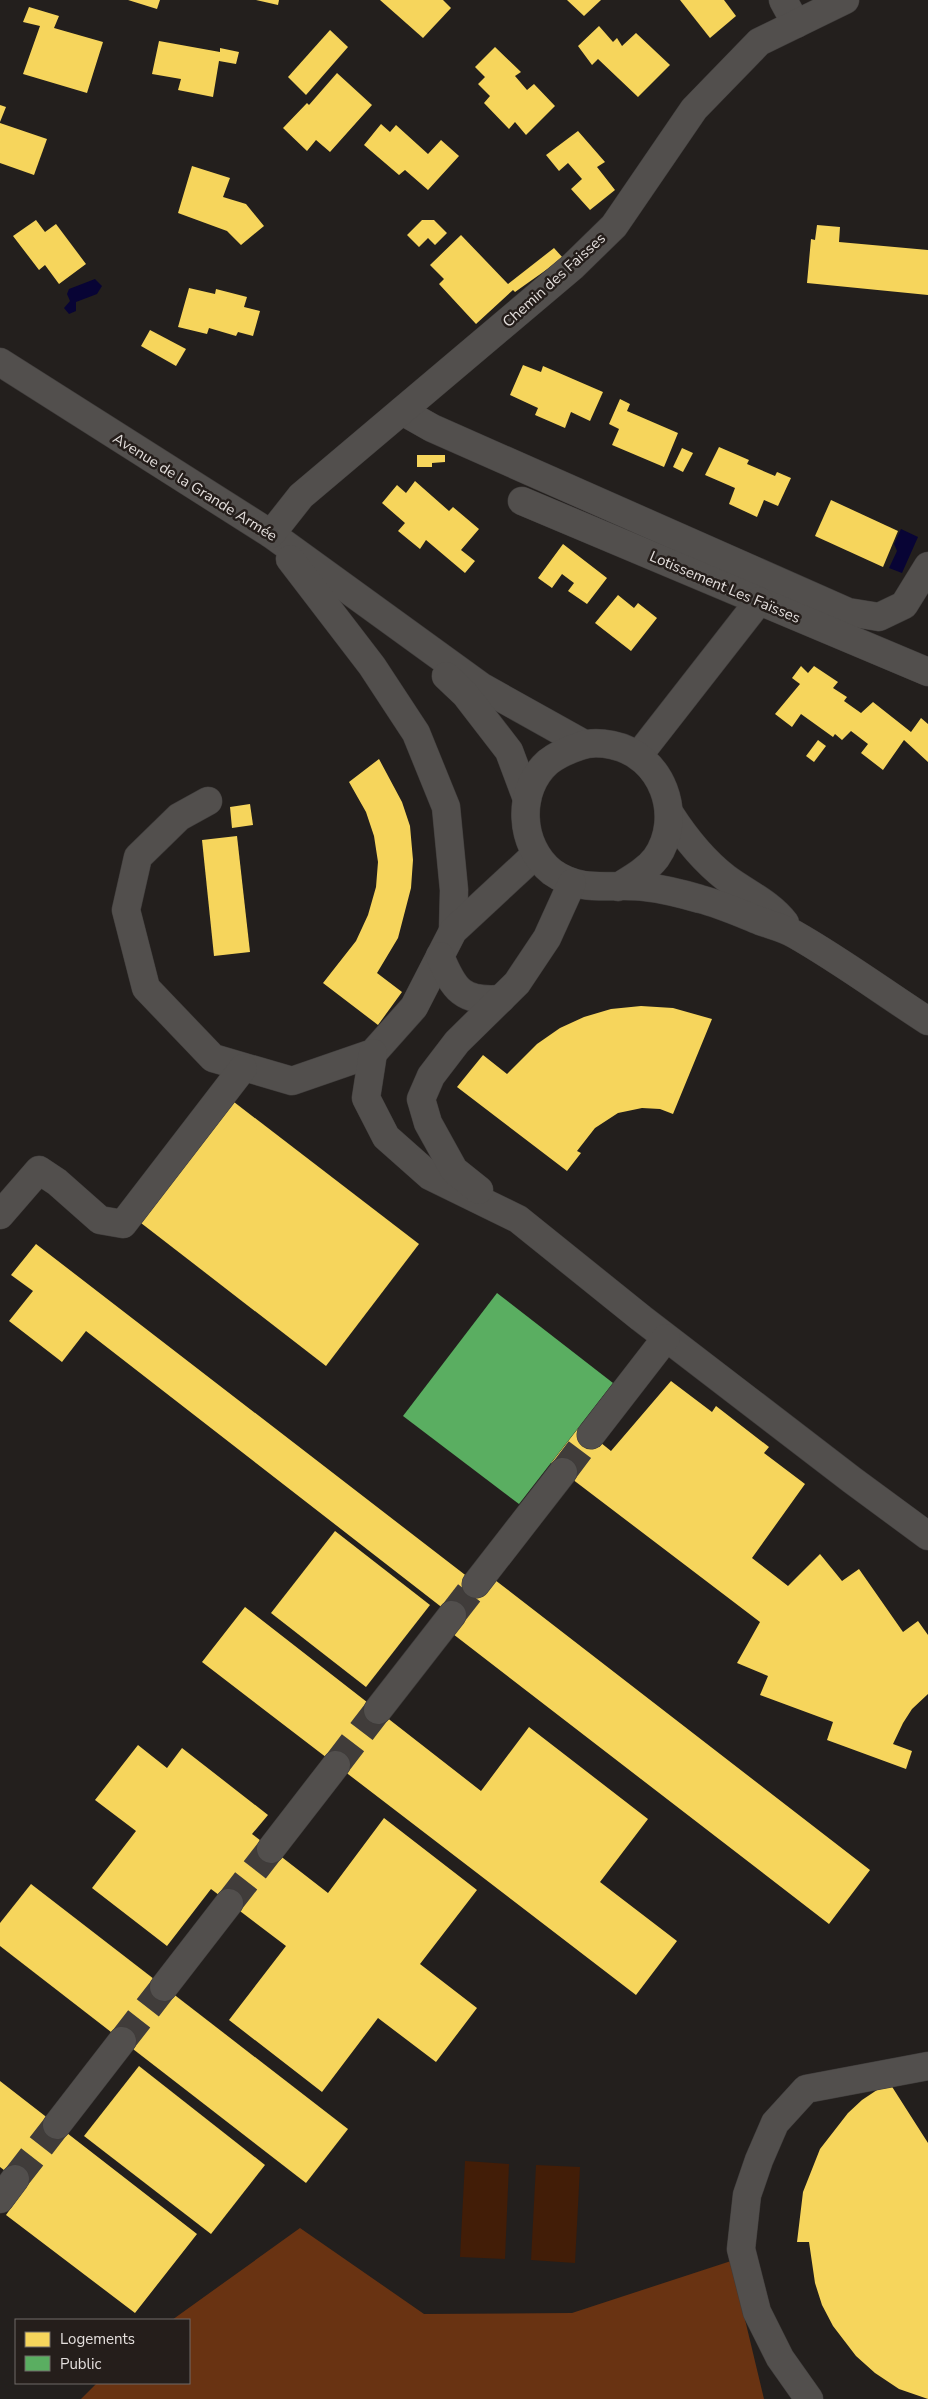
<svg xmlns="http://www.w3.org/2000/svg" width="928" height="2399" viewBox="0 0 928 2399" font-family="'Nunito Sans',sans-serif">
  <style>
    .green { fill: #421d07 }
    .forest { fill: #693312 }
    .water { fill: #080435 }
    .homes { fill: #f6d55c }
    .public { fill: #5aae61 }
    .lines { fill: none; stroke-linecap: round; stroke-linejoin: round }
    .minor-tunnel { stroke: #403c3a; stroke-width: 28; stroke-dasharray: 28 14; stroke-linecap: butt }
    .minor-casing { stroke: #3f3c3b; stroke-width: 29 }
    .minor { stroke: #524f4d; stroke-width: 28 }
    .labels { text-anchor: middle; dominant-baseline: central; stroke-width: 5; stroke-linejoin: round; paint-order: stroke }
    .street-label { font-size: 15px; fill: #e4dfdd; stroke: #251e1b }
  </style>
  <rect width="100%" height="100%" fill="#231f1d"/>
  <g class="green">
    <path d="M 465,2161 L 509,2164 L 505,2259 L 460,2257 Z"/>
    <path d="M 536,2165 L 580,2167 L 575,2263 L 531,2260 Z"/>
  </g>
  <path class="forest" d="M 300,2228 L 424,2314 L 572,2313 L 731,2261 L 764,2399 L 81,2399 L 97,2383 L 189,2383 L 189,2320 L 172,2320 Z"/>
  <g class="water">
    <path d="M 95,279 L 102,286 L 97,294 L 76,302 L 76,311 L 69,314 L 64,308 L 70,301 L 67,294 L 69,289 Z"/>
    <path d="M 901,529 L 918,537 L 902,573 L 889,568 L 897,551 L 894,544 Z"/>
  </g>
  <g class="homes">
    <path d="M 128,0 L 160,0 L 157,9 Z"/>
    <path d="M 256,0 L 279,0 L 278,5 Z"/>
    <path d="M 380,0 L 443,0 L 451,8 L 423,38 Z"/>
    <path d="M 567,0 L 601,0 L 584,16 Z"/>
    <path d="M 680,0 L 724,0 L 736,16 L 710,38 Z"/>
    <path d="M 29,7 L 59,16 L 54,28 L 103,42 L 87,93 L 23,74 L 40,26 L 23,22 Z"/>
    <path d="M 599,26 L 613,42 L 617,38 L 622,46 L 636,33 L 670,65 L 638,97 L 598,59 L 592,65 L 578,46 Z"/>
    <path d="M 330,30 L 348,47 L 306,95 L 288,77 Z"/>
    <path d="M 159,41 L 220,52 L 220,48 L 239,52 L 236,64 L 219,61 L 213,97 L 178,90 L 181,79 L 152,74 Z"/>
    <path d="M 495,47 L 521,72 L 515,76 L 527,90 L 534,84 L 555,106 L 526,135 L 515,122 L 509,129 L 484,103 L 490,96 L 478,84 L 485,77 L 475,67 Z"/>
    <path d="M 337,73 L 372,105 L 330,152 L 316,140 L 307,151 L 283,128 L 307,103 L 309,105 Z"/>
    <path d="M 0,105 L 6,107 L 0,122 Z"/>
    <path d="M 0,123 L 47,139 L 34,175 L 0,163 Z"/>
    <path d="M 381,124 L 390,132 L 396,125 L 428,154 L 441,140 L 459,156 L 428,190 L 405,170 L 399,175 L 364,145 Z"/>
    <path d="M 578,131 L 605,162 L 597,167 L 615,190 L 590,210 L 571,189 L 582,179 L 568,163 L 559,171 L 546,155 Z"/>
    <path d="M 192,166 L 230,178 L 223,197 L 246,204 L 264,226 L 241,245 L 227,231 L 178,213 Z"/>
    <path d="M 36,220 L 45,232 L 56,224 L 86,264 L 59,284 L 45,265 L 39,270 L 13,236 Z"/>
    <path d="M 422,220 L 434,220 L 447,233 L 435,245 L 428,238 L 419,247 L 407,235 Z"/>
    <path d="M 817,225 L 840,227 L 839,242 L 928,250 L 928,295 L 807,283 L 811,239 L 815,240 Z"/>
    <path d="M 461,235 L 508,284 L 554,248 L 563,258 L 515,292 L 513,290 L 476,324 L 439,284 L 444,279 L 430,265 Z"/>
    <path d="M 189,288 L 215,294 L 216,289 L 247,297 L 244,307 L 260,311 L 253,336 L 238,332 L 236,336 L 209,328 L 207,334 L 178,327 Z"/>
    <path d="M 150,330 L 186,349 L 176,366 L 141,346 Z"/>
    <path d="M 523,365 L 541,372 L 543,366 L 603,392 L 590,421 L 571,412 L 565,428 L 535,415 L 538,408 L 510,395 Z"/>
    <path d="M 620,399 L 630,404 L 627,411 L 678,433 L 664,467 L 612,445 L 619,429 L 609,424 Z"/>
    <path d="M 719,447 L 749,460 L 747,464 L 775,476 L 777,472 L 791,478 L 778,506 L 764,500 L 757,517 L 729,504 L 735,488 L 705,475 Z"/>
    <path d="M 682,448 L 693,453 L 683,472 L 673,467 Z"/>
    <path d="M 417,455 L 445,455 L 445,462 L 432,463 L 432,467 L 417,467 Z"/>
    <path d="M 415,481 L 449,511 L 453,507 L 479,529 L 461,550 L 475,561 L 465,573 L 426,540 L 420,549 L 398,531 L 405,523 L 382,503 L 397,485 L 406,493 Z"/>
    <path d="M 831,500 L 898,531 L 883,567 L 815,536 Z"/>
    <path d="M 563,544 L 607,578 L 587,604 L 568,591 L 574,583 L 562,574 L 552,588 L 538,578 Z"/>
    <path d="M 618,595 L 634,608 L 638,603 L 657,618 L 631,651 L 595,623 Z"/>
    <path d="M 801,666 L 808,673 L 814,666 L 838,682 L 833,688 L 847,697 L 844,701 L 861,713 L 873,702 L 911,732 L 921,718 L 928,724 L 928,762 L 904,740 L 883,770 L 861,753 L 868,744 L 851,731 L 842,740 L 835,734 L 833,737 L 801,714 L 792,727 L 775,714 L 800,684 L 792,678 Z"/>
    <path d="M 818,740 L 826,746 L 814,762 L 806,756 Z"/>
    <path d="M 379,759 L 402,802 L 410,826 L 413,860 L 411,888 L 398,938 L 377,973 L 402,992 L 378,1025 L 323,983 L 356,941 L 368,915 L 376,887 L 378,862 L 374,836 L 366,812 L 349,782 Z"/>
    <path d="M 250,804 L 253,825 L 232,828 L 230,807 Z"/>
    <path d="M 237,836 L 250,952 L 214,956 L 202,840 Z"/>
    <path d="M 641,1006 L 673,1008 L 712,1019 L 673,1114 L 660,1109 L 642,1108 L 618,1113 L 595,1128 L 577,1151 L 581,1153 L 567,1171 L 457,1087 L 483,1055 L 507,1074 L 537,1044 L 560,1028 L 584,1017 L 611,1009 Z"/>
    <path d="M 234,1102 L 419,1244 L 326,1366 L 141,1223 Z"/>
    <path d="M 36,1244 L 486,1591 L 495,1580 L 870,1870 L 829,1924 L 453,1634 L 462,1623 L 86,1331 L 62,1362 L 9,1321 L 33,1291 L 11,1275 Z"/>
    <path d="M 671,1381 L 712,1412 L 716,1406 L 769,1447 L 764,1453 L 805,1484 L 752,1558 L 788,1586 L 820,1554 L 842,1581 L 859,1569 L 903,1632 L 918,1621 L 928,1635 L 928,1694 L 912,1709 L 903,1723 L 893,1744 L 912,1751 L 906,1769 L 827,1740 L 833,1722 L 760,1695 L 768,1676 L 737,1663 L 760,1622 L 551,1463 L 580,1426 L 611,1451 Z"/>
    <path d="M 335,1531 L 430,1605 L 366,1687 L 271,1613 Z"/>
    <path d="M 245,1607 L 481,1791 L 529,1727 L 648,1819 L 600,1882 L 677,1941 L 636,1995 L 202,1662 Z"/>
    <path d="M 138,1745 L 167,1768 L 182,1748 L 268,1815 L 252,1834 L 328,1893 L 384,1818 L 477,1890 L 420,1964 L 477,2008 L 436,2062 L 378,2018 L 322,2092 L 229,2020 L 286,1946 L 211,1889 L 167,1946 L 92,1888 L 136,1831 L 95,1800 Z"/>
    <path d="M 31,1884 L 348,2129 L 306,2183 L 0,1946 L 0,1923 Z"/>
    <path d="M 139,2066 L 265,2165 L 211,2234 L 84,2136 Z"/>
    <path d="M 0,2081 L 197,2234 L 135,2313 L 6,2215 L 26,2187 L 0,2167 Z"/>
    <path d="M 889,2082 L 928,2143 L 928,2399 L 899,2389 L 875,2373 L 856,2356 L 833,2326 L 822,2305 L 815,2283 L 809,2242 L 797,2242 L 803,2192 L 820,2149 L 848,2113 L 862,2100 Z"/>
  </g>
  <path class="public" d="M 497,1293 L 613,1383 L 519,1504 L 403,1416 Z"/>
  <g class="lines">
    <g class="minor-tunnel">
      <path d="M 563,1472 L 591,1435"/>
      <path d="M 452,1615 L 476,1584"/>
      <path d="M 336,1765 L 378,1710"/>
      <path d="M 229,1903 L 271,1849"/>
      <path d="M 122,2041 L 164,1987"/>
      <path d="M 15,2179 L 57,2125"/>
    </g>
    <defs>
      <g id="minor">
        <path d="M 783,0 L 796,24"/>
        <path d="M 0,362 L 271,534 L 482,687 L 584,744"/>
        <path d="M 402,411 L 432,428 L 848,612 L 879,617 L 904,605 L 928,566"/>
        <path d="M 522,501 L 928,672"/>
        <path d="M 271,534 L 301,496 L 572,267 L 614,226 L 694,109 L 759,42 L 845,0"/>
        <path d="M 290,559 L 372,666 L 416,733 L 446,807 L 454,890 L 453,931"/>
        <path d="M 446,676 L 465,694 L 509,751 L 527,799"/>
        <path d="M 638,756 L 759,601"/>
        <path d="M 208,801 L 179,817 L 138,857 L 126,910 L 146,988 L 213,1058 L 292,1081 L 373,1053 L 414,1007 L 453,931 L 536,854"/>
        <path d="M 670,814 C 686,839 703,860 726,878 C 746,893 770,903 785,923"/>
        <path d="M 618,887 C 631,879 646,871 656,858 C 685,816 662,755 612,745 C 602,743 590,742 580,746 C 568,750 558,754 548,762 C 516,790 519,846 552,872 C 583,894 611,883 645,887 C 663,889 683,894 700,899 C 720,904 740,913 760,921 C 771,925 784,928 794,934 C 840,960 883,992 928,1021"/>
        <path d="M 440,956 C 454,990 462,1002 501,999"/>
        <path d="M 373,1053 L 366,1098 L 386,1137 L 430,1176 L 518,1219 L 641,1318 L 852,1480 L 928,1536"/>
        <path d="M 479,1190 L 454,1170 L 428,1123 L 421,1099 L 431,1076 L 457,1042 L 517,983 L 547,938 L 572,883"/>
        <path d="M 0,1215 L 39,1170 L 57,1182 L 100,1220 L 123,1224 L 243,1068"/>
        <path d="M 591,1435 L 666,1338"/>
        <path d="M 476,1584 L 563,1472"/>
        <path d="M 378,1710 L 452,1615"/>
        <path d="M 271,1849 L 336,1765"/>
        <path d="M 164,1987 L 229,1903"/>
        <path d="M 57,2125 L 122,2041"/>
        <path d="M 0,2199 L 15,2179"/>
        <path d="M 809,2399 L 780,2358 L 757,2312 L 741,2249 L 747,2195 L 759,2160 L 775,2123 L 806,2089 L 928,2066"/>
      </g>
    </defs>
    <use href="#minor" class="minor-casing"/>
    <use href="#minor" class="minor"/>
  </g>
  <g class="labels">
    <g class="street-label">
      <text transform="translate(554 280) rotate(-42)">Chemin des Faisses</text>
      <text transform="translate(195 487) rotate(32)">Avenue de la Grande Armée</text>
      <text transform="translate(725 587) rotate(23)">Lotissement Les Faïsses</text>
    </g>
  </g>
  <rect x="15" y="2319" width="175" height="65" fill="#251e1b" stroke="#716b69"/>
  <rect x="25" y="2332" width="25" height="15" fill="#f6d55c" stroke="#716b69"/>
  <text x="60" y="2344" font-size="15" fill="#e4dfdd">Logements</text>
  <rect x="25" y="2356" width="25" height="15" fill="#5aae61" stroke="#716b69"/>
  <text x="60" y="2369" font-size="15" fill="#e4dfdd">Public</text>
</svg>
